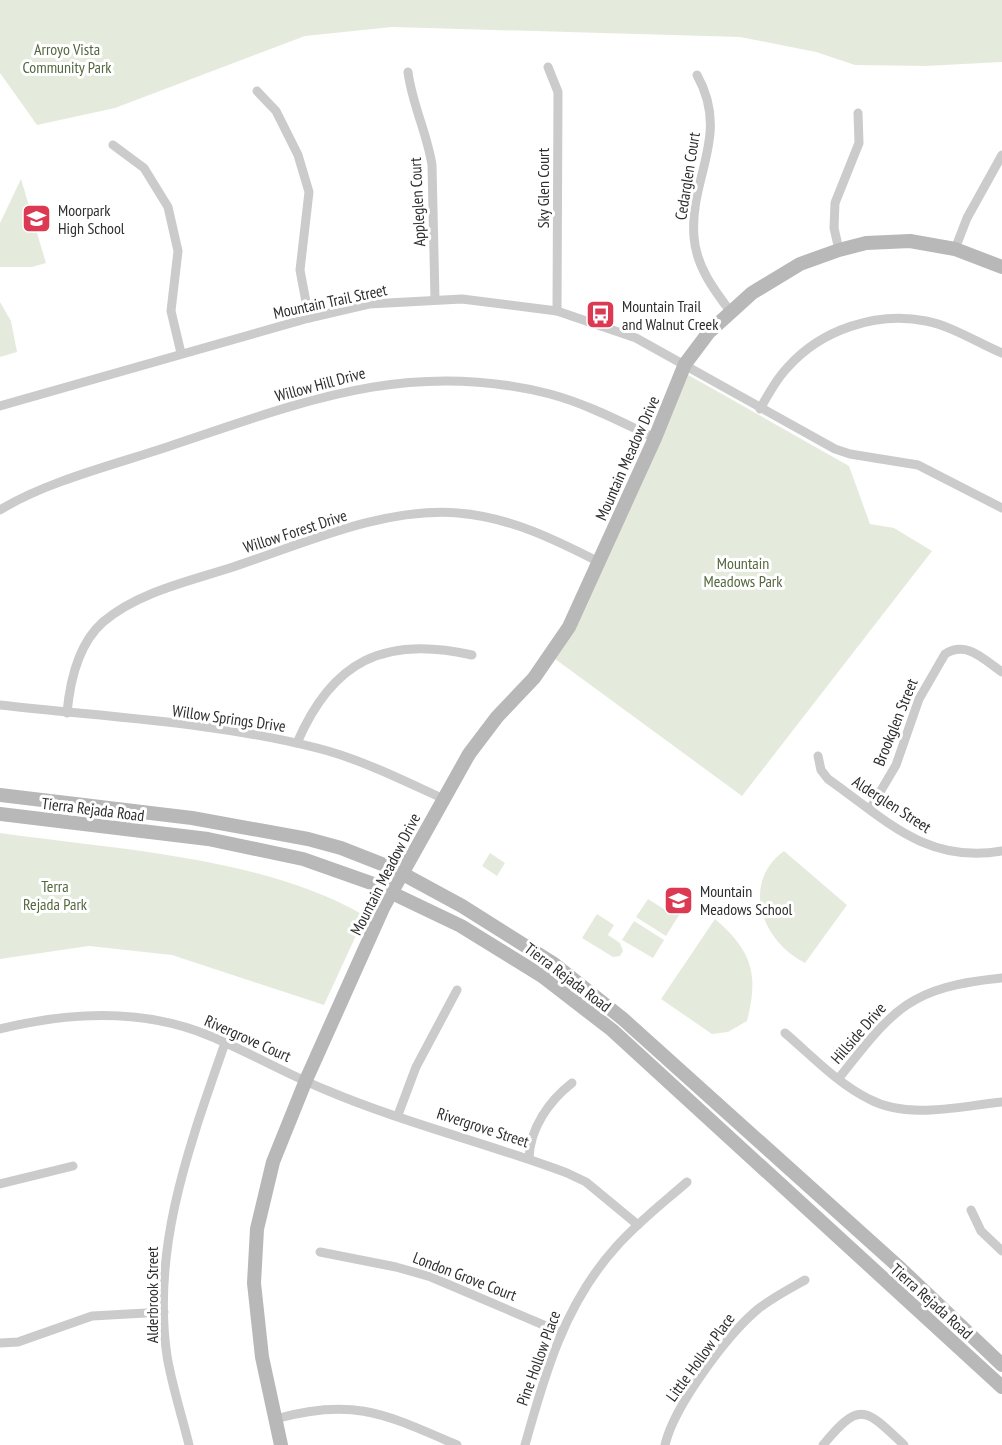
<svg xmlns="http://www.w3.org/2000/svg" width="1002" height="1445" viewBox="0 0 1002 1445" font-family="'PT Sans Narrow',sans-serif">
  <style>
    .green { fill: #e5ebdc }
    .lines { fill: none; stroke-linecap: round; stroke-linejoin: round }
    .street { stroke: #cbcbcb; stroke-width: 9 }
    .secondary { stroke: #b8b8b8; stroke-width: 14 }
    .labels { text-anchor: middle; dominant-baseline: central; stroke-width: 6; stroke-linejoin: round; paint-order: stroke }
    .park-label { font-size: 16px; fill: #54673e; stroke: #fff }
    .street-label { font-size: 16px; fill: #2e2e2e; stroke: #fff }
    .poi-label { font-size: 16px; fill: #2e2e2e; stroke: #fff; text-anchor: start }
  </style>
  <rect width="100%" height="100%" fill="#fff"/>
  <g class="green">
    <path d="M 0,0 L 1002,0 L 1002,62 L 925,66 L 855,65 L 816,52 L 740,37 L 392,27 L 305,36 L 115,108 L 37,125 L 0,73 Z"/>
    <path d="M 21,179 L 46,263 L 32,267 L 0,267 L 0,223 Z"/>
    <path d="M 0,302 L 11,321 L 17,352 L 0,357 Z"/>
    <path d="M 683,372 L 849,466 L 870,524 L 894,528 L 932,551 L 742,796 L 551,656 Z"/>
    <path d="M 0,833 C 113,849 266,857 365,916 L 324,1005 L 172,955 L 89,946 L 0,959 Z"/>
    <path d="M 784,851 L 847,905 L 805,963 C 762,942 740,883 784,851 Z"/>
    <path d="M 490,853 L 505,863 L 497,876 L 482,866 Z"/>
    <path d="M 648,899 L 667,911 L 674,901 L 684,907 L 666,936 L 636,917 Z"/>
    <path d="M 597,914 L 614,925 L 608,935 L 620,943 L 623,951 L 620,956 L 613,957 L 582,938 Z"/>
    <path d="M 715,919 C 752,951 759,974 747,1021 L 728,1032 L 712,1034 L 661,999 Z"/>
    <path d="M 634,921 L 664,940 L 653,958 L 622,940 Z"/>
  </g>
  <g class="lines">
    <g class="street">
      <path d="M 548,67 L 558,92 L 557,311"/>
      <path d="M 408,72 C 412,104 427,133 432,165 L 435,299"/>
      <path d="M 697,75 C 731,136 689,177 694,237 C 696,266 714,290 730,311"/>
      <path d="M 257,91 L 276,111 L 298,155 L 309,192 L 300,270 L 309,318"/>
      <path d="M 113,145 L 144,168 L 168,207 L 178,251 L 171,311 L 181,353"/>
      <path d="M 955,249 L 967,218 L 1002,155"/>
      <path d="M 839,250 L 834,228 L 835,203 L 859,143 L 858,113"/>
      <path d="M 0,406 L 309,318 L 369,304 L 462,299 L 557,311 L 636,338 L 835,449 L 850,454 L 918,465 L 1002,508"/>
      <path d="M 760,409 C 768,395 776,379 788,367 C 821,330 876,311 926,321 C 952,326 978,343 1002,353"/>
      <path d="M 0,510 C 47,481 117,464 170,446 C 302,402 408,358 550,394 C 587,404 621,422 655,438"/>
      <path d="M 0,705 C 103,717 217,722 317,748 C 361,759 402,780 444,799"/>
      <path d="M 67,713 C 70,680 78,644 103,622 C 138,592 190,581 233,567 C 303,544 382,507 458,513 C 509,517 554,539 599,562"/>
      <path d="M 297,743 C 332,661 384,635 472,655"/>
      <path d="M 818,756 L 821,770 L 828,779 C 886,820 926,864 1002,851"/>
      <path d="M 870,809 L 896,765 L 919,699 L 945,654 C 967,640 984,660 1002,672"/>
      <path d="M 0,1029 C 69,1012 143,1008 210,1036 C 249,1052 286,1074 326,1090 C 404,1123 487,1143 567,1173 L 586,1182 L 638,1225"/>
      <path d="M 785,1033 C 811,1055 838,1084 869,1099 C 908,1120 960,1106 1002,1102"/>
      <path d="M 839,1078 C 894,1008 910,987 1002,978"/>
      <path d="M 398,1115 L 416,1067 L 457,990"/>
      <path d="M 529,1158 C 530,1128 549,1101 572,1083"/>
      <path d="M 0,1184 L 73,1166"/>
      <path d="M 971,1210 L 981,1231 L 1002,1251"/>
      <path d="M 320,1252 L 396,1267 L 431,1277 L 560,1332"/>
      <path d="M 0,1343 L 18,1342 L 92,1316 L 164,1312"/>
      <path d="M 275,1419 C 354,1397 385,1414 457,1445"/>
      <path d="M 189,1445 C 182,1416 172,1386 167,1356 C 151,1247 190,1144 225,1043"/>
      <path d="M 525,1445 C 545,1373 565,1303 616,1247 C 637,1223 663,1203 687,1182"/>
      <path d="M 665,1445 C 674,1406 727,1335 758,1309 C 772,1298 789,1289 805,1280"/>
      <path d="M 823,1445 C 860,1400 865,1408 904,1445"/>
    </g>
    <g class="secondary">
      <path d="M 0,795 L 192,818 L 308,839 L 341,848 L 392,868 L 462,906 L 554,964 L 623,1019 L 901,1269 L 1002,1365"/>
      <path d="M 0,814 L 208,839 L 303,859 L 371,883 L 461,926 L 542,976 L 612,1030 L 1002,1387"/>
      <path d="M 281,1445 L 262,1357 L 254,1283 L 257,1229 L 273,1162 L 306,1080 L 384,906 L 469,754 L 497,717 L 534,678 L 569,627 L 655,438 L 685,364 L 709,332 L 752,293 L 800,264 L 839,250 L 866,243 L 910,241 L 955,249 L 1002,267"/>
    </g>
  </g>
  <defs>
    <symbol id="school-square" viewBox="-11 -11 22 22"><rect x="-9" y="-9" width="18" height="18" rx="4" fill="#dc3952" stroke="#fff"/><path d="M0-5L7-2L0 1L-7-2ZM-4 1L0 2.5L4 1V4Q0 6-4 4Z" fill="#fff"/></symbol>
    <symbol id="bus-square" viewBox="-11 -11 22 22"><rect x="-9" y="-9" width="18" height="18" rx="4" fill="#dc3952" stroke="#fff"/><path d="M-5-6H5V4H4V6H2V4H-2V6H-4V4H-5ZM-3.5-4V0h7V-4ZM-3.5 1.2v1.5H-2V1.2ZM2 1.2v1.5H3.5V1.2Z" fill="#fff"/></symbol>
  </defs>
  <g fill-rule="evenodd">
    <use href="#school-square" x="20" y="202" width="33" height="33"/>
    <use href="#bus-square" x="584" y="298" width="33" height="33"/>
    <use href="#school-square" x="662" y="884" width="33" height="33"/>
  </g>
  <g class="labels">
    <g class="park-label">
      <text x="67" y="49">Arroyo Vista<tspan x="67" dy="18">Community Park</tspan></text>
      <text x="743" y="563">Mountain<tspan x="743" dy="18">Meadows Park</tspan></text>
      <text x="55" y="886">Terra<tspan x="55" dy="18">Rejada Park</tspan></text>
    </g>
    <g class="street-label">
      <text transform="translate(687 176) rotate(-81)">Cedarglen Court</text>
      <text transform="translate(543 188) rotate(-90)">Sky Glen Court</text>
      <text transform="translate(417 202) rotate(-93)">Appleglen Court</text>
      <text transform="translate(330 301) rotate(-12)">Mountain Trail Street</text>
      <text transform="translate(320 384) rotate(-15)">Willow Hill Drive</text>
      <text transform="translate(627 458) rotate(-66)">Mountain Meadow Drive</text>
      <text transform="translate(295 531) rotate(-18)">Willow Forest Drive</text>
      <text transform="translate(229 718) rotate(8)">Willow Springs Drive</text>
      <text transform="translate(895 722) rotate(-68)">Brookglen Street</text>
      <text transform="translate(892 804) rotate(33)">Alderglen Street</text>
      <text transform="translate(93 809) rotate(7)">Tierra Rejada Road</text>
      <text transform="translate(385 874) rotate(-63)">Mountain Meadow Drive</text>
      <text transform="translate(568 977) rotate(37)">Tierra Rejada Road</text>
      <text transform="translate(858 1033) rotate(-49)">Hillside Drive</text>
      <text transform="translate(248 1038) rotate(24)">Rivergrove Court</text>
      <text transform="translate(483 1127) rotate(18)">Rivergrove Street</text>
      <text transform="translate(465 1276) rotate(21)">London Grove Court</text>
      <text transform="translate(152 1295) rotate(-90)">Alderbrook Street</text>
      <text transform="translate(932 1301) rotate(42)">Tierra Rejada Road</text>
      <text transform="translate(700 1357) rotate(-54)">Little Hollow Place</text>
      <text transform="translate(538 1358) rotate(-70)">Pine Hollow Place</text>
    </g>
    <g class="poi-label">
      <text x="58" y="210">Moorpark<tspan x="58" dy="18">High School</tspan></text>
      <text x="622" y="306">Mountain Trail<tspan x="622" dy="18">and Walnut Creek</tspan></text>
      <text x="700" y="891">Mountain<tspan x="700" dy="18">Meadows School</tspan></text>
    </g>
  </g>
</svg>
